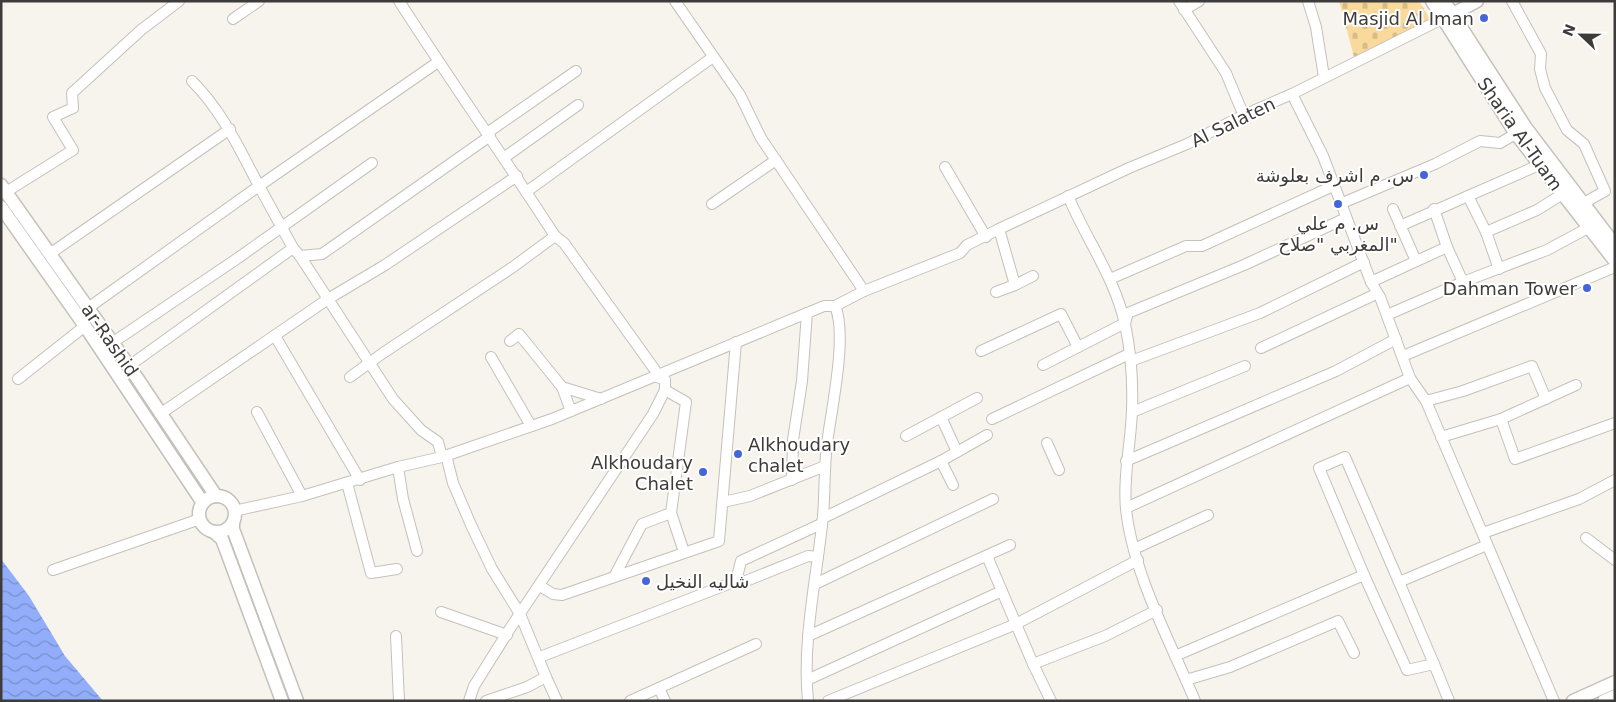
<svg xmlns="http://www.w3.org/2000/svg" width="1616" height="702" viewBox="0 0 1616 702" font-family="'DejaVu Sans',Cairo,sans-serif">
  <style>
    .cemetery { fill: url(#cemetery-stones) }
    .water { fill: url(#water-waves) }
    .lines { fill: none; stroke-linecap: round; stroke-linejoin: round }
    .minor-casing { stroke: #c4c1bb; stroke-width: 12 }
    .major-casing { stroke: #c4c1bb; stroke-width: 15 }
    .minor { stroke: #fff; stroke-width: 10 }
    .major { stroke: #fff; stroke-width: 12 }
    .poi-dot { fill: #4565d8; stroke: #fff; stroke-width: 2 }
    .labels { text-anchor: middle; dominant-baseline: central; stroke-width: 4; stroke-linejoin: round; paint-order: stroke }
    .poi-label { font-size: 18px; fill: #3e3c3a; stroke: #fff; text-anchor: end }
    .street-label { font-size: 18px; fill: #3e3c3a; stroke: #fff }
  </style>
  <defs>
    <pattern id="cemetery-stones" width="16" height="16" patternUnits="userSpaceOnUse" patternTransform="scale(1.25)"><rect width="16" height="16" fill="#fada9c"/><path d="M2 7V4a2 2 0 0 1 4 0v3zM10 15v-3a2 2 0 0 1 4 0v3z" fill="#d7bc87"/></pattern>
    <pattern id="water-waves" width="16" height="10" patternUnits="userSpaceOnUse" patternTransform="scale(1.25)"><rect width="16" height="10" fill="#92aefb"/><path d="M0 5q4-4 8 0t8 0" fill="none" stroke="#798fcc"/></pattern>
  </defs>
  <rect width="100%" height="100%" fill="#f7f4ee"/>
  <path class="cemetery" d="M 1339,1 L 1419,1 L 1430,19 L 1354,57 Z"/>
  <path class="water" d="M 1,559 L 29,596 L 65,656 L 103,701 L 1,701 Z"/>
  <g class="lines">
    <defs>
      <g id="minor">
        <path d="M 399,1 C 450,80 504,157 555,236 L 564,243 L 655,370 L 657,377 L 665,380 L 665,390 L 653,414 L 511,627 L 474,686 L 469,701"/>
        <path d="M 675,1 L 740,95 L 761,138 L 864,291"/>
        <path d="M 1179,1 L 1226,73 L 1241,109 L 1246,114"/>
        <path d="M 1308,1 L 1316,27 L 1324,77"/>
        <path d="M 1512,1 L 1541,54 L 1540,69 L 1545,88 L 1567,130 L 1584,144 L 1605,191 L 1582,204"/>
        <path d="M 1184,10 L 1199,1"/>
        <path d="M 233,19 L 259,1"/>
        <path d="M 1292,94 L 1323,156 L 1371,282 L 1380,297 L 1410,378 L 1426,401 L 1554,701"/>
        <path d="M 487,133 L 576,71"/>
        <path d="M 505,157 L 578,105"/>
        <path d="M 945,167 L 986,237"/>
        <path d="M 6,192 L 73,150 L 53,117 L 73,108 L 72,93 L 141,30 L 179,1"/>
        <path d="M 526,192 L 713,57"/>
        <path d="M 1068,196 C 1086,239 1115,278 1125,324 C 1131,352 1133,382 1132,410 C 1131,443 1123,475 1126,509 C 1133,574 1170,641 1195,701"/>
        <path d="M 1468,196 L 1539,165"/>
        <path d="M 712,204 L 776,160"/>
        <path d="M 1340,204 L 1435,164 L 1480,141 L 1500,143 L 1522,130"/>
        <path d="M 1393,209 L 1416,261"/>
        <path d="M 1434,209 L 1447,247 L 1463,282"/>
        <path d="M 1400,226 L 1468,196 L 1486,232 L 1499,269"/>
        <path d="M 1486,232 L 1537,210 L 1569,190"/>
        <path d="M 51,253 L 230,129"/>
        <path d="M 300,256 L 293,248 L 259,186 L 438,62"/>
        <path d="M 1110,279 L 1186,246 L 1202,246 L 1333,186"/>
        <path d="M 1371,282 L 1447,247"/>
        <path d="M 1015,285 L 1033,276"/>
        <path d="M 996,292 L 1015,285 L 999,229"/>
        <path d="M 88,308 L 259,186 C 239,148 222,111 192,81"/>
        <path d="M 1387,315 L 1463,282 L 1547,250 L 1588,228"/>
        <path d="M 275,336 L 360,480"/>
        <path d="M 510,341 L 519,334 L 562,387 L 571,411"/>
        <path d="M 112,343 L 238,258 L 372,163"/>
        <path d="M 1261,348 L 1376,294"/>
        <path d="M 981,351 L 1061,314 L 1078,347"/>
        <path d="M 1403,356 L 1615,267"/>
        <path d="M 491,357 L 531,426"/>
        <path d="M 1131,361 L 1260,313 L 1364,262"/>
        <path d="M 1043,365 L 1125,323 L 1128,313 L 1244,265 L 1346,218"/>
        <path d="M 129,366 L 293,248"/>
        <path d="M 350,377 L 383,353 L 513,267 L 555,236"/>
        <path d="M 18,379 L 85,326"/>
        <path d="M 562,387 L 601,399"/>
        <path d="M 1426,401 L 1463,391 L 1532,366 L 1546,399"/>
        <path d="M 257,412 L 302,496"/>
        <path d="M 1132,412 L 1245,366"/>
        <path d="M 160,414 L 328,299 L 300,256 L 322,254 L 490,136"/>
        <path d="M 941,417 L 957,452"/>
        <path d="M 992,419 L 1129,354"/>
        <path d="M 1501,419 L 1515,459 L 1615,423"/>
        <path d="M 906,436 L 977,398"/>
        <path d="M 1441,437 L 1501,419 L 1576,385"/>
        <path d="M 1047,443 L 1059,470"/>
        <path d="M 446,455 L 453,483 L 471,525 L 492,569 L 520,614 L 546,677 L 527,687 L 486,701"/>
        <path d="M 442,457 L 438,442 L 421,430 L 393,399 L 328,299 L 385,265 L 517,176"/>
        <path d="M 941,461 L 953,485"/>
        <path d="M 1126,461 L 1336,371 L 1396,339"/>
        <path d="M 398,467 L 403,499 L 417,551"/>
        <path d="M 792,480 L 793,440 L 802,381 L 807,313"/>
        <path d="M 347,483 L 371,573 L 397,569"/>
        <path d="M 723,502 L 750,496 L 825,466"/>
        <path d="M 1126,508 L 1410,378"/>
        <path d="M 234,511 L 302,496 L 398,467 L 442,457 L 552,419 L 824,306 L 835,306 L 864,291 L 960,253 L 967,245 L 999,229 L 1129,168 L 1187,144 L 1246,114 L 1292,94 L 1448,16"/>
        <path d="M 671,513 L 684,552"/>
        <path d="M 823,518 L 941,461 L 987,435"/>
        <path d="M 1483,533 L 1579,499 L 1615,480"/>
        <path d="M 1586,538 L 1615,560"/>
        <path d="M 1134,549 L 1208,515"/>
        <path d="M 987,556 L 1033,664 L 1051,701"/>
        <path d="M 53,570 L 200,519"/>
        <path d="M 615,575 L 642,524 L 671,513 L 686,402 L 665,390"/>
        <path d="M 1364,575 L 1319,468 L 1345,457 L 1399,582"/>
        <path d="M 736,581 L 746,581 L 808,556 L 818,557"/>
        <path d="M 815,584 L 993,499"/>
        <path d="M 540,586 L 553,594 L 562,595 L 719,541 L 736,342"/>
        <path d="M 441,612 L 507,635"/>
        <path d="M 396,636 L 399,701"/>
        <path d="M 808,636 L 1010,545"/>
        <path d="M 1175,656 L 1364,575 L 1407,670 L 1434,664 L 1449,701"/>
        <path d="M 540,657 L 736,581 L 741,561 L 821,524"/>
        <path d="M 1033,664 L 1105,636 L 1157,610"/>
        <path d="M 1434,664 L 1399,582 L 1487,545"/>
        <path d="M 546,677 L 557,701"/>
        <path d="M 807,680 L 1002,591"/>
        <path d="M 1186,680 L 1230,667 L 1338,621 L 1354,653"/>
        <path d="M 659,688 L 665,701"/>
        <path d="M 630,701 L 756,644"/>
        <path d="M 808,701 C 802,639 817,577 823,516 C 825,492 824,468 827,444 C 831,410 848,336 835,306"/>
        <path d="M 828,701 L 1016,624 L 1138,560"/>
      </g>
      <g id="major">
        <path d="M 1432,1 L 1516,134 L 1615,261"/>
        <path d="M 1444,1 L 1526,128 L 1615,245"/>
        <path d="M 1453,14 L 1477,1"/>
        <path d="M 1,185 L 129,366 L 216,496"/>
        <path d="M 1,207 L 85,326 L 203,503"/>
        <circle cx="217" cy="514" r="18"/>
        <path d="M 233,522 L 233,529 L 297,701"/>
        <path d="M 214,532 L 222,539 L 282,701"/>
        <path d="M 1573,701 L 1615,682"/>
        <path d="M 1604,701 L 1615,696"/>
      </g>
    </defs>
    <use href="#minor" class="minor-casing"/>
    <use href="#major" class="major-casing"/>
    <use href="#minor" class="minor"/>
    <use href="#major" class="major"/>
  </g>
  <g class="poi-dot">
    <circle cx="1484" cy="18" r="5"/>
    <circle cx="1424" cy="175" r="5"/>
    <circle cx="1338" cy="204" r="5"/>
    <circle cx="1587" cy="288" r="5"/>
    <circle cx="738" cy="454" r="5"/>
    <circle cx="703" cy="472" r="5"/>
    <circle cx="646" cy="581" r="5"/>
  </g>
  <g class="labels">
    <g class="poi-label">
      <text x="1474" y="18">Masjid Al Iman</text>
      <text x="1414" y="175">س. م اشرف بعلوشة</text>
      <text x="1338" y="223" text-anchor="middle">س. م علي<tspan x="1338" dy="21">المغربي "صلاح"</tspan></text>
      <text x="1577" y="288">Dahman Tower</text>
      <text x="748" y="444" text-anchor="start">Alkhoudary<tspan x="748" dy="21">chalet</tspan></text>
      <text x="693" y="462">Alkhoudary<tspan x="693" dy="21">Chalet</tspan></text>
      <text x="656" y="581" text-anchor="start">شاليه النخيل</text>
    </g>
    <g class="street-label">
      <text transform="translate(1233 122) rotate(-26)">Al Salaten</text>
      <text transform="translate(1520 134) rotate(55)">Sharia Al-Tuam</text>
      <text transform="translate(110 340) rotate(55)">ar-Rashid</text>
    </g>
  </g>
  <rect width="1616" height="702" fill="none" stroke="#3e3c3a" stroke-width="5"/>
  <g transform="translate(1581 35) rotate(292)" stroke="#ffffff" stroke-width="4" paint-order="stroke">
  <path d="M0-4L9 19L0 12L-9 19Z" fill="#3e3c3a"/>
  <text y="-8" font-size="14" font-weight="bold" text-anchor="middle" fill="#3e3c3a">N</text>
  </g>
</svg>
